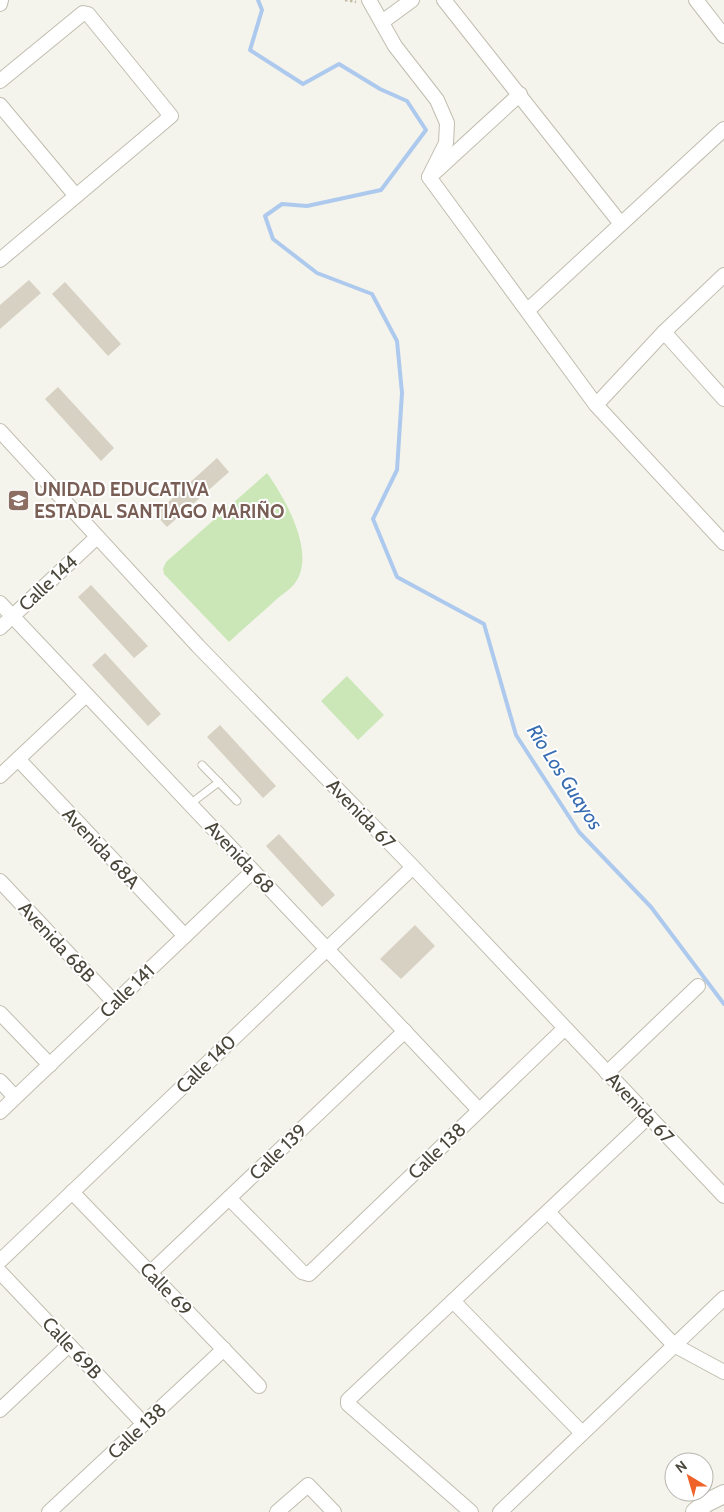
<svg xmlns="http://www.w3.org/2000/svg" width="724" height="1512" viewBox="0 0 724 1512" font-family="Cabin,sans-serif">
  <style>
    .green { fill: #cbe7b8 }
    .lines { fill: none; stroke-linecap: round; stroke-linejoin: round }
    .stream { stroke: #adcaee; stroke-width: 4 }
    .building { fill: #d6d1c2 }
    .service-casing { stroke: #c1bdaf; stroke-width: 9 }
    .minor-casing { stroke: #c1bdaf; stroke-width: 16 }
    .tertiary-casing { stroke: #c1bdaf; stroke-width: 20 }
    .path { stroke: #c2bba1; stroke-width: 2.5; stroke-dasharray: 2.5 2.5; stroke-linecap: butt }
    .service { stroke: #fff; stroke-width: 7 }
    .minor { stroke: #fff; stroke-width: 14 }
    .tertiary { stroke: #fff; stroke-width: 18 }
    .labels { text-anchor: middle; dominant-baseline: central; stroke-width: 4; stroke-linejoin: round; paint-order: stroke }
    .education-label { font-size: 19px; font-weight: bold; fill: #785e54; stroke: #fff; text-anchor: start }
    .street-label { font-size: 19px; fill: #4a463a; stroke: #fff }
    .water-label { font-size: 20px; font-style: italic; fill: #376cb1; stroke: #fff }
  </style>
  <rect width="100%" height="100%" fill="#f5f4ec"/>
  <g class="green">
    <path d="M 267,473 C 285,498 317,554 295,583 C 291,589 283,594 278,598 C 262,613 245,627 229,642 L 164,574 L 163,569 L 166,562 Z"/>
    <path d="M 347,676 L 384,715 L 358,740 L 321,701 Z"/>
  </g>
  <g class="lines">
    <path class="stream" d="M 258,0 L 262,10 L 250,50 L 303,84 L 339,64 L 380,89 L 407,101 L 426,130 L 381,190 L 307,206 L 282,204 L 265,216 L 273,239 L 317,273 L 372,294 L 397,341 L 402,393 L 397,470 L 373,519 L 397,577 L 484,624 L 516,735 L 579,832 L 651,907 L 724,1004"/>
  </g>
  <g class="building">
    <path d="M 29,280 L 41,293 L 0,329 L 0,305 Z"/>
    <path d="M 65,282 L 121,344 L 108,356 L 52,294 Z"/>
    <path d="M 58,387 L 114,448 L 101,461 L 45,399 Z"/>
    <path d="M 217,458 L 229,472 L 167,527 L 155,514 Z"/>
    <path d="M 91,585 L 148,646 L 134,658 L 78,597 Z"/>
    <path d="M 105,653 L 161,714 L 148,726 L 92,665 Z"/>
    <path d="M 220,725 L 276,786 L 263,798 L 207,737 Z"/>
    <path d="M 279,834 L 335,895 L 322,907 L 266,846 Z"/>
    <path d="M 415,925 L 435,946 L 401,979 L 380,959 Z"/>
  </g>
  <g class="lines">
    <defs>
      <g id="service">
        <path d="M 202,765 L 237,801"/>
        <path d="M 190,804 L 219,782"/>
      </g>
      <g id="minor">
        <path d="M 369,0 L 395,46 L 437,100 L 447,123 L 446,143 L 429,177"/>
        <path d="M 444,0 L 621,224"/>
        <path d="M 696,0 L 724,36"/>
        <path d="M 0,4 L 1,0"/>
        <path d="M 382,22 L 412,0"/>
        <path d="M 0,81 L 83,13 L 88,14 L 171,116 L 0,260"/>
        <path d="M 0,105 L 76,196"/>
        <path d="M 435,172 L 520,94"/>
        <path d="M 429,177 L 596,405 L 724,543"/>
        <path d="M 528,310 L 724,129"/>
        <path d="M 664,332 L 724,399"/>
        <path d="M 596,405 L 664,332 L 724,275"/>
        <path d="M 0,431 L 198,646 L 413,867 L 724,1196"/>
        <path d="M 0,603 L 479,1110"/>
        <path d="M 0,628 L 96,538"/>
        <path d="M 18,759 L 185,936"/>
        <path d="M 0,776 L 86,695"/>
        <path d="M 0,881 L 115,1003"/>
        <path d="M 0,1013 L 50,1065"/>
        <path d="M 607,1073 L 698,986"/>
        <path d="M 0,1081 L 15,1097"/>
        <path d="M 0,1112 L 253,871"/>
        <path d="M 72,1192 L 259,1386"/>
        <path d="M 229,1198 L 302,1272 L 309,1274 L 565,1028"/>
        <path d="M 548,1212 L 674,1345 L 724,1372"/>
        <path d="M 0,1261 L 413,867"/>
        <path d="M 0,1272 L 144,1424"/>
        <path d="M 150,1273 L 405,1031"/>
        <path d="M 453,1301 L 582,1433"/>
        <path d="M 0,1410 L 69,1345"/>
        <path d="M 49,1512 L 224,1349"/>
        <path d="M 277,1512 L 308,1485 L 334,1512"/>
        <path d="M 471,1512 L 348,1404 L 348,1400 L 648,1117"/>
        <path d="M 500,1512 L 724,1298"/>
      </g>
      <path id="tertiary" d="M 695,1512 L 706,1503 L 724,1494"/>
    </defs>
    <use href="#service" class="service-casing"/>
    <use href="#minor" class="minor-casing"/>
    <use href="#tertiary" class="tertiary-casing"/>
    <path class="path" d="M 345,0 L 356,2"/>
    <use href="#service" class="service"/>
    <use href="#minor" class="minor"/>
    <use href="#tertiary" class="tertiary"/>
  </g>
  <defs>
    <symbol id="school-square" viewBox="-11 -11 22 22"><rect x="-9" y="-9" width="18" height="18" rx="4" fill="#8d6e63" stroke="#fff"/><path d="M0-5L7-2L0 1L-7-2ZM-4 1L0 2.5L4 1V4Q0 6-4 4Z" fill="#fff"/></symbol>
  </defs>
  <g fill-rule="evenodd">
    <use href="#school-square" x="6" y="488" width="25" height="25"/>
  </g>
  <g class="labels">
    <g class="education-label">
      <text x="34" y="489">UNIDAD EDUCATIVA<tspan x="34" dy="22">ESTADAL SANTIAGO MARIÑO</tspan></text>
    </g>
    <g class="street-label">
      <text transform="translate(48 583) rotate(-43)">Calle 144</text>
      <text transform="translate(361 814) rotate(46)">Avenida 67</text>
      <text transform="translate(101 848) rotate(47)">Avenida 68A</text>
      <text transform="translate(240 857) rotate(47)">Avenida 68</text>
      <text transform="translate(57 942) rotate(47)">Avenida 68B</text>
      <text transform="translate(127 991) rotate(-44)">Calle 141</text>
      <text transform="translate(206 1064) rotate(-44)">Calle 140</text>
      <text transform="translate(640 1108) rotate(47)">Avenida 67</text>
      <text transform="translate(437 1151) rotate(-44)">Calle 138</text>
      <text transform="translate(278 1152) rotate(-44)">Calle 139</text>
      <text transform="translate(166 1289) rotate(46)">Calle 69</text>
      <text transform="translate(72 1348) rotate(47)">Calle 69B</text>
      <text transform="translate(137 1431) rotate(-43)">Calle 138</text>
    </g>
    <g class="water-label">
      <text transform="translate(565 777) rotate(57)">Río Los Guayos</text>
    </g>
  </g>
  <g transform="translate(689 1477) rotate(322)"><circle r="24" fill="#ffffff" stroke="#b7b5b0"/>
  <path d="M0-4L9 19L0 12L-9 19Z" fill="#ef632a"/>
  <text y="-8" font-size="14" font-weight="bold" text-anchor="middle" fill="#4a463a">N</text>
  </g>
</svg>
